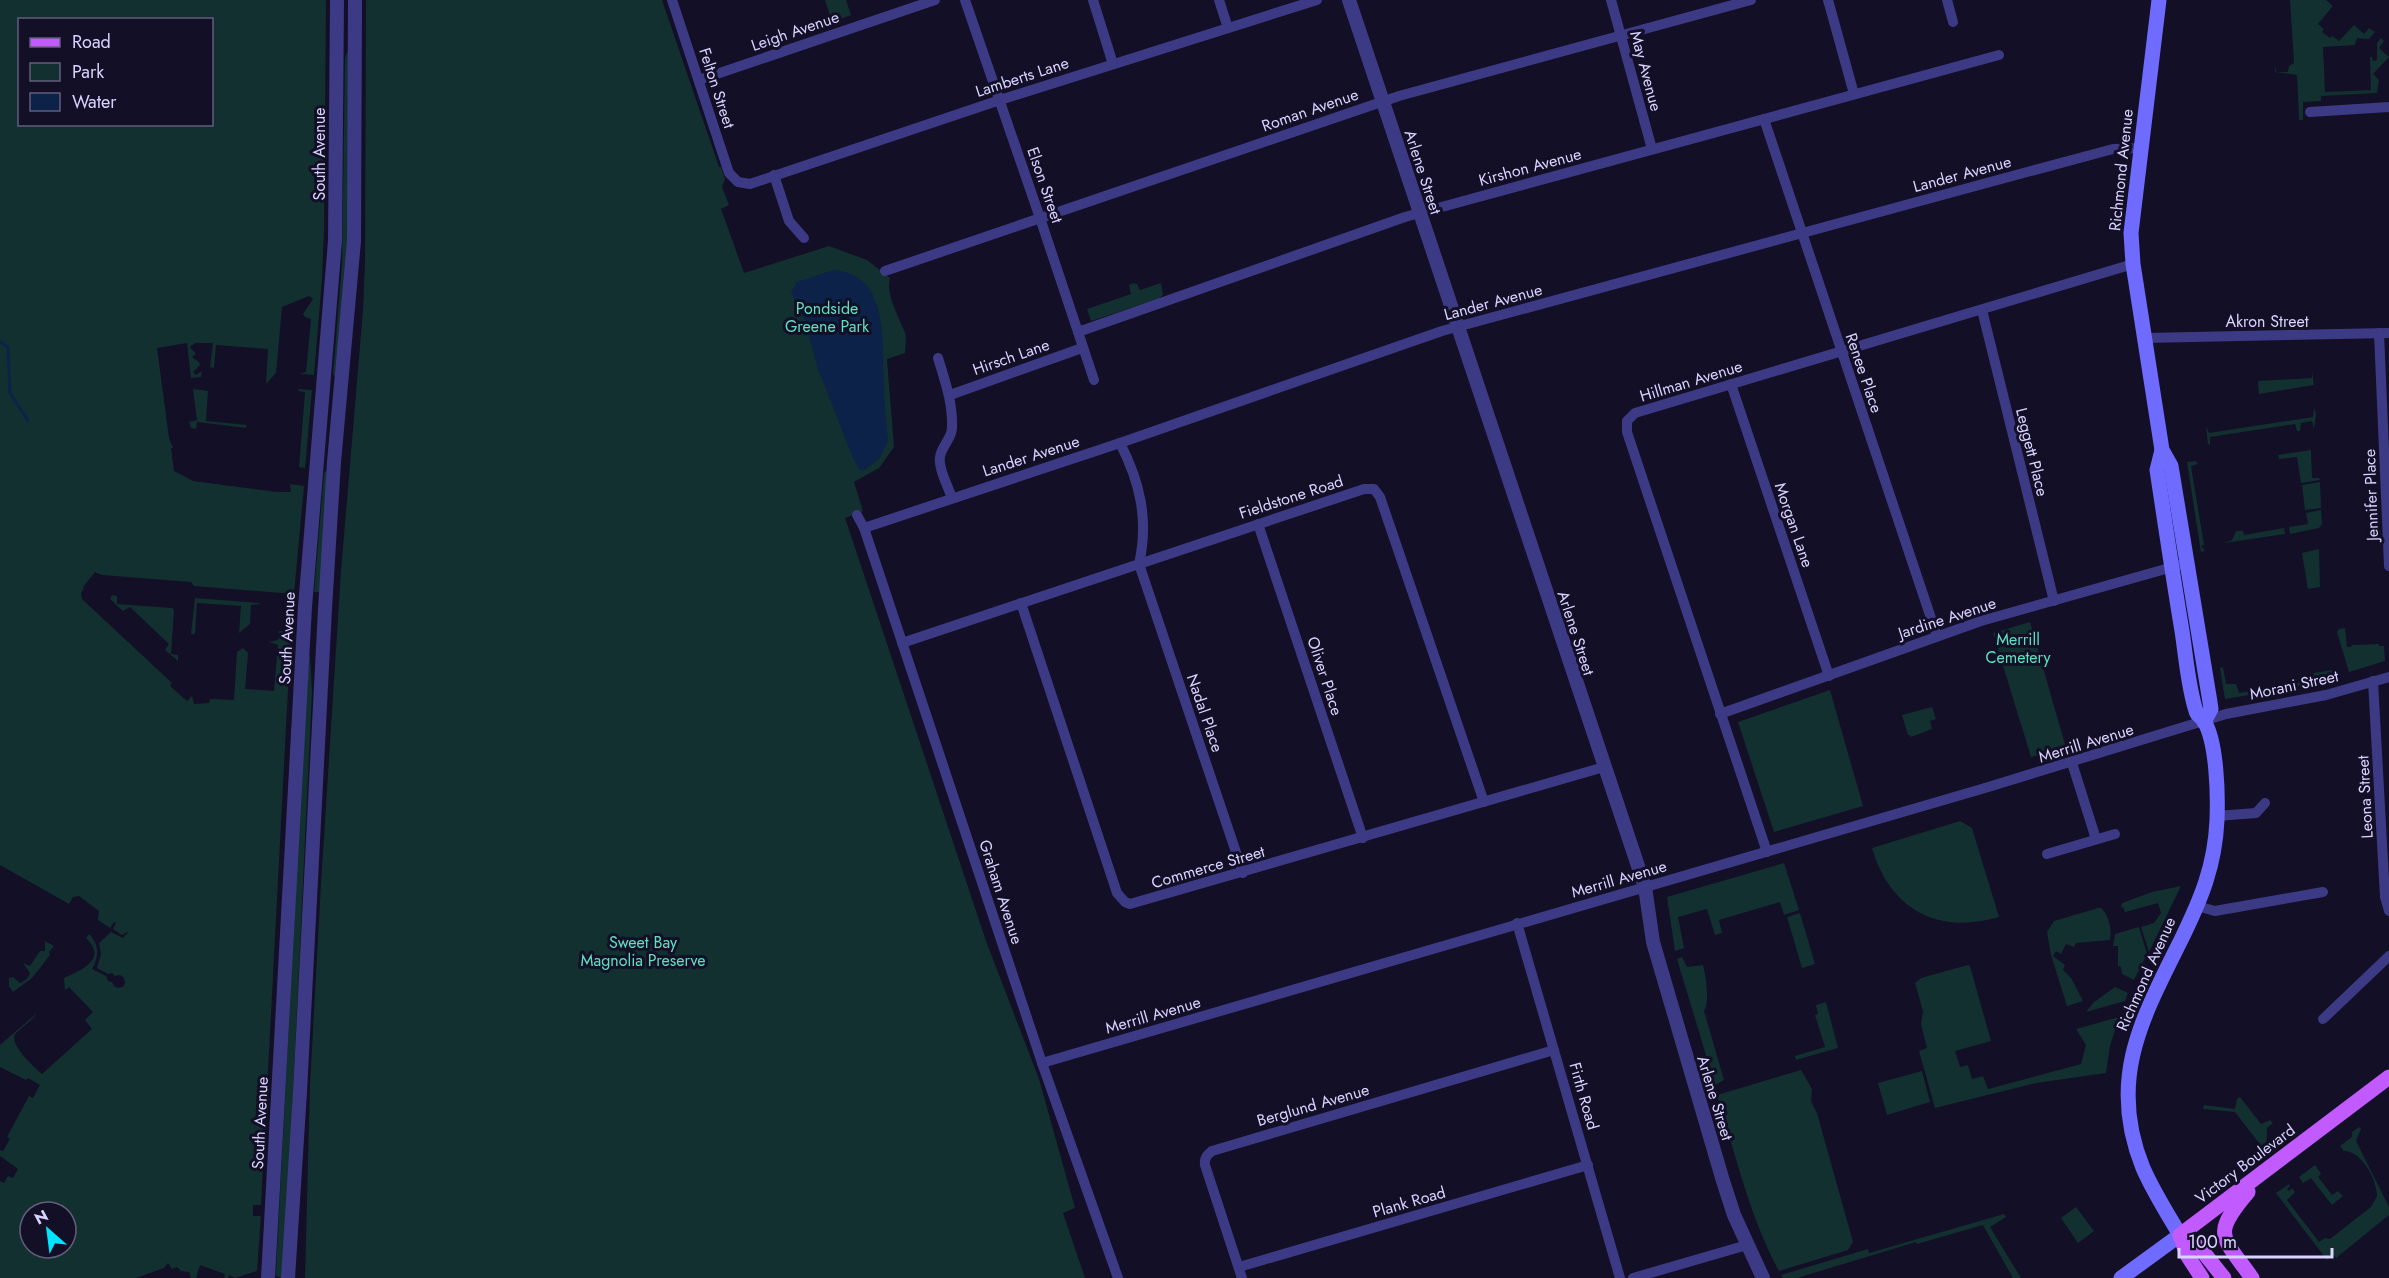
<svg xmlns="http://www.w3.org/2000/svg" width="2389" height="1278" viewBox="0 0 2389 1278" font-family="Jost,sans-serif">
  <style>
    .green { fill: #12302f; fill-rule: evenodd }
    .water { fill: #0c2248 }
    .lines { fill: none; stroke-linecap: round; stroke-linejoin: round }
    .stream { stroke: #0c2248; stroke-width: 3 }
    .minor { stroke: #3d3a85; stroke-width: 10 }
    .tertiary { stroke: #3d3a85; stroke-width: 14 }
    .secondary { stroke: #6f6bff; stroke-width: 15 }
    .primary { stroke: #c25bff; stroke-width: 15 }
    .labels { text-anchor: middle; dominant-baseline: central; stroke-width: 6; stroke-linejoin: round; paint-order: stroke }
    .street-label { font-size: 16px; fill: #d9d4ff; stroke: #130f26 }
    .park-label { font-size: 16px; fill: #5fe0c0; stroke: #130f26 }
  </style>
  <rect width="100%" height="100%" fill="#130f26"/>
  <g class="green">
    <path d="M 0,0 L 326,0 L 324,230 L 322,279 L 314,375 L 299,374 L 306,372 L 311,319 L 305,317 L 303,314 L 313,299 L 309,296 L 282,307 L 276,373 L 266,384 L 268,349 L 216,345 L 214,368 L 210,367 L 213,343 L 195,343 L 190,347 L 196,354 L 192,357 L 199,362 L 200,365 L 193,372 L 196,375 L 202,371 L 201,377 L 191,378 L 187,343 L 157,348 L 169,438 L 173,448 L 171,448 L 174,471 L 193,481 L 277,492 L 291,492 L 290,484 L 304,486 L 294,594 L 194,586 L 191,582 L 102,575 L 95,572 L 83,587 L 84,588 L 81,593 L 82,599 L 172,683 L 170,686 L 187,701 L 192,696 L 194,704 L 209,703 L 210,699 L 234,700 L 237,652 L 243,648 L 248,653 L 245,689 L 274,691 L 278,645 L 269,642 L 278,640 L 279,631 L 291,632 L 261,1205 L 253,1205 L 253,1216 L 261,1216 L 257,1271 L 235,1278 L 229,1275 L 228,1278 L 224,1278 L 225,1274 L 200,1265 L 196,1278 L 191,1278 L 189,1272 L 181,1271 L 177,1267 L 172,1269 L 168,1263 L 164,1268 L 136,1278 L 0,1278 L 0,1181 L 4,1183 L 8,1176 L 13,1178 L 18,1169 L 0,1156 L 0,1150 L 3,1151 L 10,1139 L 7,1137 L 29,1096 L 33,1098 L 40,1085 L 28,1078 L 26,1080 L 0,1067 L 0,1045 L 37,1013 C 32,1021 23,1026 16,1033 C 7,1043 34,1067 42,1074 L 92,1029 L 85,1020 L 93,1012 L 69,987 L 65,990 L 64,978 C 82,970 108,959 86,938 L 89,934 C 100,946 99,956 92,969 L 106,976 L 108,981 L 112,982 L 114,986 L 118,988 L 123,987 L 125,983 L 124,978 L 120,975 L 115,976 L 112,973 L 108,974 L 97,968 L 101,954 L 99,943 L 111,932 L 123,938 L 129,931 L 122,935 L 113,929 L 116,923 L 114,922 L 110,928 L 98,920 L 99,911 L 79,896 L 73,897 L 69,904 L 0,865 ZM 20,20 L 212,20 L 212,124 L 20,124 ZM 30,1212 L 66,1212 L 66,1248 L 30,1248 Z"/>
    <path d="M 366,0 L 662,0 L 719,167 L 721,167 L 725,179 L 722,187 L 729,205 L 721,209 L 744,273 L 829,246 L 867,260 L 890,278 C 885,294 900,319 905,333 C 907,339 905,348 905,353 L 887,359 L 894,447 L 879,468 L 854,482 L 863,511 L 845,518 L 986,941 L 1039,1079 L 1075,1208 L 1063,1213 L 1085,1278 L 305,1278 L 310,1085 L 321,884 L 341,571 L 363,311 L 365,263 Z"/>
    <path d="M 825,0 L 846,0 L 851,15 L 832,22 Z"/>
    <path d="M 2290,0 L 2326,0 L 2333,6 L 2318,24 L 2324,29 L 2322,32 L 2330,38 L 2332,36 L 2339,41 L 2354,25 L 2364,34 L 2369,28 L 2375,32 L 2369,39 L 2357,38 L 2355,45 L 2323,47 L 2325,92 L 2371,90 L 2370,57 L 2372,57 L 2373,61 L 2377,60 L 2377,43 L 2381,38 L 2384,41 L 2379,48 L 2389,57 L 2373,74 L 2379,80 L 2377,93 L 2321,96 L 2321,101 L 2303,102 L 2303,120 L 2299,120 L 2297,75 L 2275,72 L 2276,65 L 2276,72 L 2288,72 L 2289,66 L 2294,63 Z"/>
    <path d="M 349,48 L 348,266 L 335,376 L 333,374 L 342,264 L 345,58 Z"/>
    <path d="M 1133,283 L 1137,284 L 1140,290 L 1161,283 L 1163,295 L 1158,299 L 1091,321 L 1087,309 L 1131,294 L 1129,285 Z"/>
    <path d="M 2312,371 L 2314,385 L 2259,394 L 2258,381 L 2312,378 Z"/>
    <path d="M 193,389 L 208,391 L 206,421 L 247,425 L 246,428 L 197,422 L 196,429 L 191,428 L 189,422 L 197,420 Z"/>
    <path d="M 299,389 L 312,390 L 305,468 L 299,467 L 305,392 L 298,391 Z"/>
    <path d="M 2314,408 L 2316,414 L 2314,429 L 2312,421 L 2301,423 L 2300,431 L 2297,431 L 2295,424 L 2210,437 L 2210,445 L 2208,444 L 2206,426 L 2209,433 L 2313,417 Z"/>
    <path d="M 2311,450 L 2312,478 L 2319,478 L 2320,480 L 2301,483 L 2297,457 L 2279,459 L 2278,455 Z"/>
    <path d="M 2196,461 L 2198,464 L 2191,466 L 2204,545 L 2201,546 L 2205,551 L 2201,552 L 2187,462 Z"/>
    <path d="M 326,470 C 327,510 329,554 319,592 L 314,592 L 324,473 Z"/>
    <path d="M 2320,482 L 2321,508 L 2305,510 L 2302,485 Z"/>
    <path d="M 2321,510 L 2322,524 L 2319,528 L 2290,534 L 2289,527 L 2308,524 L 2306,513 Z"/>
    <path d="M 2284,528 L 2285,534 L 2224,543 L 2232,540 L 2236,531 L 2243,531 L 2244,535 Z"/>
    <path d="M 2319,549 L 2320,587 L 2308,589 L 2302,553 Z"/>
    <path d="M 112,595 L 117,596 L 117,604 L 172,608 L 174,610 L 171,654 L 178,655 L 178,661 L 165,650 L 169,644 L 130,607 L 123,611 L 110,599 Z"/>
    <path d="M 195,598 L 259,603 L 261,604 L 251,605 L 250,624 L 239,633 L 241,606 L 197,603 L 195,634 L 191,634 Z"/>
    <path d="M 2030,622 L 2066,748 L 2031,757 L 1993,633 Z"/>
    <path d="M 2345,628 L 2347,647 L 2351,647 L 2352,645 L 2379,644 L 2379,646 L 2384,646 L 2385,661 L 2349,672 L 2337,632 L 2339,629 Z"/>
    <path d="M 308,655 L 310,655 L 312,692 L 288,1200 L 282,1278 L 276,1276 L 276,1272 Z"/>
    <path d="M 2223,667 L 2226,684 L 2236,684 L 2239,693 L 2312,680 L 2314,673 L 2332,670 L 2337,677 L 2314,684 L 2225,699 L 2220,668 Z"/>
    <path d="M 1830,690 L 1863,806 L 1774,832 L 1738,722 Z"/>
    <path d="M 1932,707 L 1936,719 L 1930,721 L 1932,729 L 1911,737 L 1910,735 L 1908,735 L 1902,715 Z"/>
    <path d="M 1960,821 L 1972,828 L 1999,917 C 1938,935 1890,910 1872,848 Z"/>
    <path d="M 1784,863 L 1799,910 L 1784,915 L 1780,902 L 1719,920 L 1722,933 L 1715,935 L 1707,909 L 1678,917 L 1684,948 L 1675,951 L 1667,897 Z"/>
    <path d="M 2181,886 L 2149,952 L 2141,927 L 2154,923 L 2161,913 L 2158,903 L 2125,912 L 2123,907 L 2121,908 L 2122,903 L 2152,892 Z"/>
    <path d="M 2098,908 L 2101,908 C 2109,915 2112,930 2110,940 L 2076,943 L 2074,947 L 2066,944 L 2061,954 L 2056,951 L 2053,956 L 2065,965 L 2063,970 L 2071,978 L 2083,1001 L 2067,1006 L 2051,955 L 2047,932 L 2054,921 Z"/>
    <path d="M 1800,913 L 1815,964 L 1802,968 L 1787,917 Z"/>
    <path d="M 2139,927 L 2147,954 L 2134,980 L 2122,974 L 2121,967 L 2118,966 L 2118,946 L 2113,946 L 2115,934 Z"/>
    <path d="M 45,941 L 54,946 L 49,952 L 50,955 L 32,978 L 13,992 L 9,986 L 9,978 L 13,977 L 20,983 L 27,979 L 30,973 L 23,963 L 30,966 L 40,951 L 45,951 Z"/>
    <path d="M 1682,957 L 1687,967 L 1703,965 C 1706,976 1710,1003 1704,1011 L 1724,1080 L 1715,1085 L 1677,959 Z"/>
    <path d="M 1968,965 L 1970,966 L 1991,1041 L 1955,1051 L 1960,1067 L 1968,1065 L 1972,1079 L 1983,1076 L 1988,1089 L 2081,1064 L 2086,1045 L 2076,1029 L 2119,1017 L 2110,1046 L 2106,1073 L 2036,1083 L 1935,1108 L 1919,1051 L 1927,1048 L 1921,1024 L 1923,1011 L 1915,983 L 1921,978 Z"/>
    <path d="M 2115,987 L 2128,993 L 2125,1001 L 2086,1012 L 2094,1002 Z"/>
    <path d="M 1826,1002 L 1838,1048 L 1796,1060 L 1795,1056 L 1825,1047 L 1815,1015 L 1818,1014 L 1816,1005 Z"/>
    <path d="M 1801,1070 L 1812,1089 L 1811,1101 L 1817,1113 L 1853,1242 L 1848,1250 L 1779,1271 C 1750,1218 1735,1153 1717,1095 Z"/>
    <path d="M 1922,1071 L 1930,1102 L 1887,1115 L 1878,1083 Z"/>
    <path d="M 2240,1097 L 2261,1124 L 2270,1120 L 2273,1123 L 2267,1128 L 2266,1152 L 2235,1112 L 2203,1109 L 2204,1105 L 2235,1109 L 2237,1099 Z"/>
    <path d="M 2359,1127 L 2361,1129 L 2356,1141 L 2389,1207 L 2389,1215 L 2336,1258 L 2334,1255 L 2327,1260 L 2276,1193 L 2289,1184 L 2290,1186 L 2287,1189 L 2289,1191 L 2292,1188 L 2295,1192 L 2287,1200 L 2319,1242 L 2325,1238 L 2330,1239 L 2371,1207 L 2377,1196 C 2377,1180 2362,1151 2344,1151 L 2340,1146 L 2352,1137 L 2352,1132 Z"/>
    <path d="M 2315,1165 L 2321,1174 L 2318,1177 L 2332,1195 L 2338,1191 L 2343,1196 L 2332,1205 L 2311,1178 L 2303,1183 L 2299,1177 Z"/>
    <path d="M 2076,1207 L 2094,1231 L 2078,1243 L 2061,1218 Z"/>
    <path d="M 2004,1214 L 2006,1217 L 1990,1227 L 2021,1278 L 2013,1278 L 1983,1225 L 1917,1244 L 1916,1242 L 1797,1278 L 1783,1278 L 1781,1275 L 1868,1249 L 1869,1253 Z"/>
  </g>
  <path class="water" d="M 833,270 C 889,274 882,339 884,380 C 884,400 886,421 888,441 L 880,458 L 863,471 L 859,469 L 853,458 L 818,369 L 805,322 L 791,292 L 797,282 Z"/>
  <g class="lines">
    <path class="stream" d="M 0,342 L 8,347 L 10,393 L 28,421"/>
    <g class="minor">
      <path d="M 672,0 L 729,173 L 738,182 L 750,184 L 1000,100 L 1317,0"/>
      <path d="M 965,0 L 1040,218 L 1094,380"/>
      <path d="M 1093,0 L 1113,64"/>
      <path d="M 1219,0 L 1228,28"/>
      <path d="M 1611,0 L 1652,149"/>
      <path d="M 1828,0 L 1854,94"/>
      <path d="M 1947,0 L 1953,22"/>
      <path d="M 699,80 L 935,0"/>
      <path d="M 2310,112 L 2389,107"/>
      <path d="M 1764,119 L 1937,636"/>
      <path d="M 774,175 L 789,221 L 804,238"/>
      <path d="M 885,271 L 1399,96 L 1751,0"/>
      <path d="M 1982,310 L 2054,601"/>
      <path d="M 1078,332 L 1405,217 L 1999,55"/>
      <path d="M 2379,333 L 2389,566"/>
      <path d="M 2145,338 L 2389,333"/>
      <path d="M 938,358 C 945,381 953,403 952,428 C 952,437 944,444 941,453 C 936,465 948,486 952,498"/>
      <path d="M 1731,384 L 1829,676"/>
      <path d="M 950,395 L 1082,348"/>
      <path d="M 1120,443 C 1140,482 1149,520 1139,564 L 1243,873"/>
      <path d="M 857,515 L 864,528 L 1042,1063 L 1118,1278"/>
      <path d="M 1258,524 L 1363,838"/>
      <path d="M 864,528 L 1120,443 L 1442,331 L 2016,175 L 2113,149 L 2142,148"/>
      <path d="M 1021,603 L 1117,893 L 1125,902 L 1130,904 L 1604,767"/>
      <path d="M 902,643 L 1364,489 L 1374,489 L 1380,497 L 1484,802"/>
      <path d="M 2373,681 L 2385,897 L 2389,911"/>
      <path d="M 1720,714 L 1981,621 L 2187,563"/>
      <path d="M 2072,763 L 2096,839"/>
      <path d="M 2217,816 L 2256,813 L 2265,803"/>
      <path d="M 1767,852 L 1627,432 L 1627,421 L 1635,413 L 2133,264"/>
      <path d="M 2047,854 L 2115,834"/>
      <path d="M 2197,906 L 2215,911 L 2323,892"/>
      <path d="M 1517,923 L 1620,1278"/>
      <path d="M 2323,1019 L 2389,956"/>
      <path d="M 1042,1063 L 1985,788 L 2226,714 L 2326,695 L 2389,677"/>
      <path d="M 1239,1267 L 1588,1165"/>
      <path d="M 1242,1278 L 1205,1165 C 1204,1158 1207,1155 1212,1151 L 1554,1050"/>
      <path d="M 1633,1278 L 1747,1245"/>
    </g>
    <g class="tertiary">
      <path d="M 1349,0 L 1645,887 L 1653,942 L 1723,1181 L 1734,1215 L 1763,1278"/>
      <path d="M 268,1278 L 305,607 L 335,241 L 337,0"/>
      <path d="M 288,1278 L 300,1092 L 325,609 L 334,462 L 354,241 L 355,0"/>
    </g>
    <g class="secondary">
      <path d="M 2159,0 L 2131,233 L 2133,264 L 2162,450 L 2171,466 L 2210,702 L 2211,709 L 2204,722"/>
      <path d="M 2121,1278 L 2180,1235 C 2167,1213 2153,1191 2143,1168 C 2107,1080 2142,1018 2181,940 C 2201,899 2215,866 2217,820 C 2218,795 2217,742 2204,721 C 2202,717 2197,716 2196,711 C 2188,686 2186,657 2182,631 C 2173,577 2165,523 2157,470 L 2162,450"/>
    </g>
    <g class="primary">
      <path d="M 2248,1192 C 2211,1235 2222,1236 2252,1278"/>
      <path d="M 2180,1235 L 2389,1077"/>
      <path d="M 2180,1235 L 2200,1248 L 2224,1278"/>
      <path d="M 2180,1235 L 2187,1255 L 2202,1278"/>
    </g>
  </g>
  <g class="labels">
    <g class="street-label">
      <text transform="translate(795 31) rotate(-19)">Leigh Avenue</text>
      <text transform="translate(1646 71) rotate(75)">May Avenue</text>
      <text transform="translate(1022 77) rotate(-18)">Lamberts Lane</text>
      <text transform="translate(717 88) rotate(72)">Felton Street</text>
      <text transform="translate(1310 110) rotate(-19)">Roman Avenue</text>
      <text transform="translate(319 154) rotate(-90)">South Avenue</text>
      <text transform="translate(1530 167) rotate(-15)">Kirshon Avenue</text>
      <text transform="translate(2121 170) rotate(-84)">Richmond Avenue</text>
      <text transform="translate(1423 172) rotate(72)">Arlene Street</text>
      <text transform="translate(1962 174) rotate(-15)">Lander Avenue</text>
      <text transform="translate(1045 185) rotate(71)">Elson Street</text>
      <text transform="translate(1493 302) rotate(-15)">Lander Avenue</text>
      <text x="2267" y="321">Akron Street</text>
      <text transform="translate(1011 357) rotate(-19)">Hirsch Lane</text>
      <text transform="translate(1864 373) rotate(71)">Renee Place</text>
      <text transform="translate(1691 381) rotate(-17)">Hillman Avenue</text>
      <text transform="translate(2032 452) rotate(76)">Leggett Place</text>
      <text transform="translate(1031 456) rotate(-18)">Lander Avenue</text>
      <text transform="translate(2371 495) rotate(-92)">Jennifer Place</text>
      <text transform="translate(1291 497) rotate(-18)">Fieldstone Road</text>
      <text transform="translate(1794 525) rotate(71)">Morgan Lane</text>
      <text transform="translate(1947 618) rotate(-18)">Jardine Avenue</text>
      <text transform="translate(1576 633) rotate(72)">Arlene Street</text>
      <text transform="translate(287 638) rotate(-87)">South Avenue</text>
      <text transform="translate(1325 676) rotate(72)">Oliver Place</text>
      <text transform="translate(2294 685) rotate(-12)">Morani Street</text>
      <text transform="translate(1205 713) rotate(71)">Nadal Place</text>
      <text transform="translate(2086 743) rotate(-17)">Merrill Avenue</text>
      <text transform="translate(2365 797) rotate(-93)">Leona Street</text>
      <text transform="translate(1208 867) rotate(-16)">Commerce Street</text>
      <text transform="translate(1619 879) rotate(-16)">Merrill Avenue</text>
      <text transform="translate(1001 892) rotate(72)">Graham Avenue</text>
      <text transform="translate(2146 974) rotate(-66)">Richmond Avenue</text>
      <text transform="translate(1153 1015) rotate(-16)">Merrill Avenue</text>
      <text transform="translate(1584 1096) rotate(74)">Firth Road</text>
      <text transform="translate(1715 1098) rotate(73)">Arlene Street</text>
      <text transform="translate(1313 1105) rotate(-16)">Berglund Avenue</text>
      <text transform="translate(260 1123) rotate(-87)">South Avenue</text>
      <text transform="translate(2245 1164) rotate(-37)">Victory Boulevard</text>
      <text transform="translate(1409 1202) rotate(-16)">Plank Road</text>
    </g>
    <g class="park-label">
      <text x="827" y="308">Pondside<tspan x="827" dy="18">Greene Park</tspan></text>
      <text x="2018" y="639">Merrill<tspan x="2018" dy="18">Cemetery</tspan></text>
      <text x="643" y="942">Sweet Bay<tspan x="643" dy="18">Magnolia Preserve</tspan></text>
    </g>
  </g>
  <rect x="18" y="18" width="195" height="108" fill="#130f26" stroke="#625e7d" stroke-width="1.5"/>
  <rect x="30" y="38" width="30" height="9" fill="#c25bff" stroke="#625e7d" stroke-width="1.5"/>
  <text x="72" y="48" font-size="18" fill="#d9d4ff">Road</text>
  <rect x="30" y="63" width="30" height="18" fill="#12302f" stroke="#625e7d" stroke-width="1.5"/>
  <text x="72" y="78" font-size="18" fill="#d9d4ff">Park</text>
  <rect x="30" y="93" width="30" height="18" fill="#0c2248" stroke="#625e7d" stroke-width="1.5"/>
  <text x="72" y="108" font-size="18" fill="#d9d4ff">Water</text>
  <g transform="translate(48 1230) rotate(332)"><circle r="28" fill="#130f26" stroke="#625e7d" stroke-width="1.5"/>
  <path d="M0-4.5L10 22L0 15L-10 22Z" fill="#00e5ff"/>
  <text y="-9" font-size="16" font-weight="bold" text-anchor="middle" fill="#d9d4ff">N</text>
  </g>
  <path d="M2179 1248v9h153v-9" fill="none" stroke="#d9d4ff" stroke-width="3"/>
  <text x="2188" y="1248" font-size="18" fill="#d9d4ff" stroke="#130f26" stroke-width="4.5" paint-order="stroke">100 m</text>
</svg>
